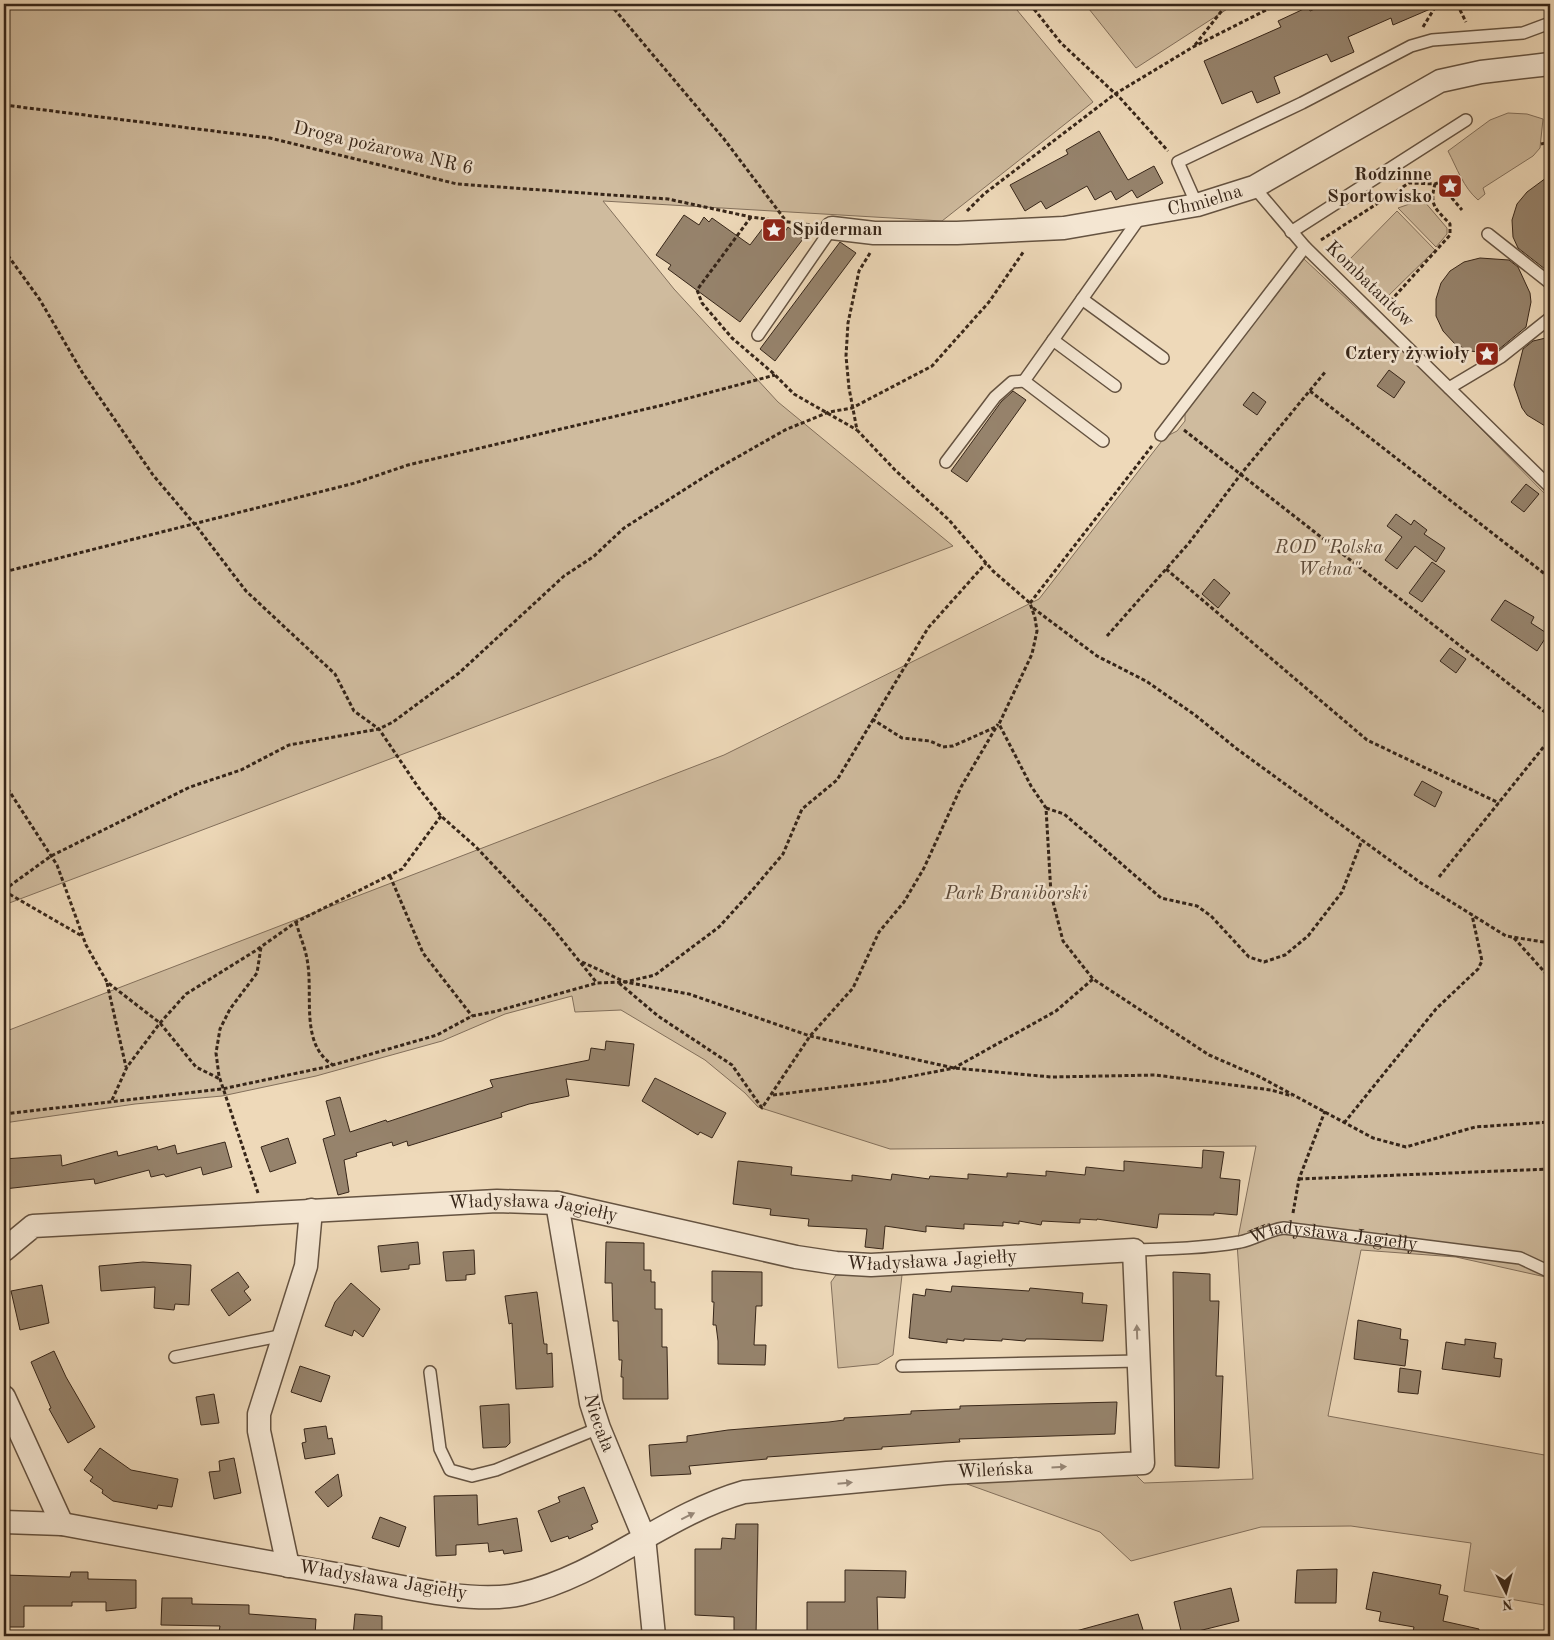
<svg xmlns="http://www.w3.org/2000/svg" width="1554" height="1640" viewBox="0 0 1554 1640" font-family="'Old Standard TT',serif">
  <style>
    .green { fill: #cfbb9e; stroke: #83705c }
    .building { fill: #96836c; stroke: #372619 }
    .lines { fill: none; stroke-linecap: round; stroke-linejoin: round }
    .lane-casing { stroke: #655341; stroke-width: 14 }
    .street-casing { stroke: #655341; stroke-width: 25 }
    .path { stroke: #372619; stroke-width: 3; stroke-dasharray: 4 2.5; stroke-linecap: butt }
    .lane { stroke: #f4e6d2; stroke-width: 11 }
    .street { stroke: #f4e6d2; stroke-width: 22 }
    .oneway { fill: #968676 }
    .labels { text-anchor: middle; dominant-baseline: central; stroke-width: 5; stroke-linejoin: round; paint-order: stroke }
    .street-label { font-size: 19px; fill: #372619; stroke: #f4e6d2 }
    .poi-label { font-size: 19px; font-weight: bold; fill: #372619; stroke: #f4e6d2; text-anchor: end }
    .park-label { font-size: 19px; font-style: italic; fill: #5d4b3a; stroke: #f4e6d2 }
  </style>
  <rect width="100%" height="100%" fill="#eed9b9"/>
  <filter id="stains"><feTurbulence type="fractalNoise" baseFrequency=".004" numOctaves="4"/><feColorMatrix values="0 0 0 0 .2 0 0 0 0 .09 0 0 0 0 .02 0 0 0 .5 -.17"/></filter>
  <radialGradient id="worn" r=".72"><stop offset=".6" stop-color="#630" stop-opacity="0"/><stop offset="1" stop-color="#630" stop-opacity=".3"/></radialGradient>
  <g class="green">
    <path d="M 4,4 L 1012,4 L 1093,102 L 942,221 L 603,201 L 674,289 L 778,402 L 953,546 L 4,905 Z"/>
    <path d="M 1085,4 L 1235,4 L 1136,68 Z"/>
    <path d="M 1508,113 L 1527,114 L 1543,119 L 1540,148 L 1533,156 L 1483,188 L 1485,194 L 1478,200 C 1463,187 1457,168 1448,151 L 1490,120 Z"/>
    <path d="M 1418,201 L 1424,201 L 1447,228 L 1447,234 L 1436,247 L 1398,208 Z"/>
    <path d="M 1397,211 L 1435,250 L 1385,299 L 1346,263 Z"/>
    <path d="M 1304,259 L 1428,375 L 1550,499 L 1550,1278 L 1456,1257 L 1361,1250 L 1328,1416 L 1550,1456 L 1550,1606 L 1464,1591 L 1471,1543 L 1351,1526 L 1261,1527 L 1131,1561 L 1100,1532 L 967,1484 L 1099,1466 L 1136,1475 L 1144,1483 L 1253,1479 L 1237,1243 L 1256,1146 L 890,1149 L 758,1107 L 745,1093 L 705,1060 L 621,1010 L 575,1012 L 572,996 L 505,1014 L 442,1041 L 316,1076 L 222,1096 L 135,1104 L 4,1123 L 4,1032 L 724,755 L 1039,599 L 1165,437 L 1177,431 L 1185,421 L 1185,412 Z"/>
    <path d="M 836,1275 L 902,1275 L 893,1355 L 878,1364 L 838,1368 L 831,1282 Z"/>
  </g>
  <g class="building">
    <path d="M 1326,4 L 1442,4 L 1393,25 L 1391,18 L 1348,37 L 1354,52 L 1331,62 L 1327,54 L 1274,77 L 1280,93 L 1257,103 L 1252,91 L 1222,104 L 1204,61 L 1281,27 L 1278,21 L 1308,7 L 1310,11 Z"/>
    <path d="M 1099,131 L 1128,180 L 1154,166 L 1163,183 L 1137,198 L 1132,190 L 1116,200 L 1111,191 L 1095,200 L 1087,186 L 1046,209 L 1041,201 L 1025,211 L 1010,185 L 1068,154 L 1066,150 Z"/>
    <path d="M 1550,175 L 1550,273 L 1518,248 L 1513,237 L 1512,220 L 1517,204 L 1527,192 Z"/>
    <path d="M 684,215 L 699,225 L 704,217 L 709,222 L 712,218 L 750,245 L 766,224 L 782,236 L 788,227 L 803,239 L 740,322 L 668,269 L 671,265 L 656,255 Z"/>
    <path d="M 840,242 L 856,253 L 775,361 L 760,349 Z"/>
    <path d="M 1480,258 L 1509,260 L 1518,267 L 1530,293 L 1531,302 L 1526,327 L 1498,350 L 1487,353 L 1470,351 L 1455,344 L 1443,331 L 1436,316 L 1436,299 L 1441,283 L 1450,271 L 1464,262 Z"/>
    <path d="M 1550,337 L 1550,429 L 1527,415 L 1522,408 L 1514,385 L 1523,349 L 1533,341 Z"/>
    <path d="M 1389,370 L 1405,382 L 1394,398 L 1377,386 Z"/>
    <path d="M 1013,391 L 1026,400 L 967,482 L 951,471 L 1001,402 Z"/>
    <path d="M 1253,392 L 1266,402 L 1257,415 L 1243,405 Z"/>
    <path d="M 1526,484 L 1539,494 L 1524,512 L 1511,502 Z"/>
    <path d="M 1396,514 L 1411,525 L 1414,520 L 1427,530 L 1424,534 L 1445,548 L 1436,562 L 1415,546 L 1397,569 L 1385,560 L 1402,537 L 1387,526 Z"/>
    <path d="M 1432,562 L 1445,571 L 1422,602 L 1409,593 Z"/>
    <path d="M 1214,579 L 1230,593 L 1218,608 L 1202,594 Z"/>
    <path d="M 1505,600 L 1534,617 L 1531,623 L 1548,634 L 1537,651 L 1491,620 Z"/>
    <path d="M 1450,648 L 1466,659 L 1456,673 L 1440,661 Z"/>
    <path d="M 1422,781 L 1442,792 L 1435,807 L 1414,795 Z"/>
    <path d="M 606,1041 L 634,1044 L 629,1086 L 566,1079 L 569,1096 L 529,1104 L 501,1113 L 502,1117 L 408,1146 L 407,1141 L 393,1146 L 392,1142 L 356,1153 L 357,1156 L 344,1160 L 349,1192 L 338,1195 L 323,1139 L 335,1135 L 326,1101 L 340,1097 L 350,1132 L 386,1120 L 387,1122 L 493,1087 L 490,1080 L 589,1060 L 591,1048 L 605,1050 Z"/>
    <path d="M 655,1078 L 726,1113 L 712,1138 L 700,1132 L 698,1135 L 642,1101 Z"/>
    <path d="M 288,1138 L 296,1163 L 270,1172 L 261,1147 Z"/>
    <path d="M 225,1142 L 232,1167 L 203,1175 L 201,1167 L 166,1177 L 164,1174 L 151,1177 L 149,1170 L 95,1184 L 94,1179 L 4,1189 L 4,1159 L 61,1155 L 62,1166 L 117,1151 L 118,1156 L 157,1146 L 158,1150 L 175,1145 L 177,1154 Z"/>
    <path d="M 1203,1150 L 1224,1152 L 1220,1178 L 1240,1180 L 1237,1215 L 1214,1213 L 1214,1215 L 1159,1214 L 1157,1228 L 1097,1219 L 1097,1220 L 1080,1219 L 1080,1223 L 1042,1221 L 1041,1225 L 1019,1221 L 1019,1224 L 1003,1222 L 1003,1226 L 964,1224 L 964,1229 L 926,1226 L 926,1232 L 885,1226 L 883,1249 L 865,1247 L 867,1229 L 808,1226 L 809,1219 L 770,1215 L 771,1209 L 733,1204 L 738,1161 L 792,1167 L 791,1175 L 852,1181 L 852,1175 L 891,1180 L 892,1174 L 929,1179 L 930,1176 L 968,1179 L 968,1174 L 1007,1177 L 1007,1173 L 1046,1176 L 1046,1171 L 1085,1175 L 1086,1167 L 1124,1171 L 1124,1161 L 1202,1168 Z"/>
    <path d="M 418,1242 L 420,1264 L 409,1265 L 409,1269 L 381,1272 L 378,1246 Z"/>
    <path d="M 606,1242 L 644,1243 L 644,1270 L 651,1270 L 651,1282 L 655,1282 L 655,1309 L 662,1309 L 662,1347 L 667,1347 L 668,1399 L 623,1399 L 623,1377 L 621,1377 L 622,1360 L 619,1360 L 618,1321 L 613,1321 L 612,1283 L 605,1283 Z"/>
    <path d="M 474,1250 L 475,1274 L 466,1275 L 466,1280 L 446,1281 L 443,1252 Z"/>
    <path d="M 143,1262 L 191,1265 L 189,1305 L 175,1304 L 174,1310 L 154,1308 L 155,1287 L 101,1291 L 99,1266 Z"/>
    <path d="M 712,1271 L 762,1272 L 762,1306 L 756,1306 L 754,1345 L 766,1345 L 765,1365 L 718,1364 L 718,1341 L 716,1325 L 713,1325 L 714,1302 L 712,1302 Z"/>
    <path d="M 238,1272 L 249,1287 L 244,1291 L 251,1300 L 229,1316 L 211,1290 Z"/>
    <path d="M 1173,1272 L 1210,1274 L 1210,1301 L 1219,1301 L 1216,1376 L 1223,1376 L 1219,1468 L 1175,1466 Z"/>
    <path d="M 351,1283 L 380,1309 L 363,1337 L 354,1330 L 352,1336 L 325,1326 L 335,1302 Z"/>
    <path d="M 42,1285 L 49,1323 L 20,1330 L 11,1291 Z"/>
    <path d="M 952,1286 L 1029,1291 L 1030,1288 L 1083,1293 L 1082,1303 L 1107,1305 L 1103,1341 L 1043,1339 L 1026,1339 L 1025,1341 L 1002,1339 L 1002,1341 L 964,1339 L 964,1341 L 947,1339 L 947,1343 L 909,1338 L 913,1294 L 925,1296 L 926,1289 L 951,1292 Z"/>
    <path d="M 537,1292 L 544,1344 L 547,1344 L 547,1354 L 552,1353 L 553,1387 L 516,1389 L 512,1323 L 509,1324 L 505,1296 Z"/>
    <path d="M 1358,1320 L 1401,1329 L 1400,1339 L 1408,1340 L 1405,1366 L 1354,1359 Z"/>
    <path d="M 1465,1339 L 1496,1343 L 1494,1358 L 1502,1359 L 1500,1377 L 1442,1369 L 1446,1342 L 1465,1345 Z"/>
    <path d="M 54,1351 L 66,1377 L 95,1427 L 68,1443 L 49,1409 L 51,1408 L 31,1362 Z"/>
    <path d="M 300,1366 L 330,1376 L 321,1402 L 291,1392 Z"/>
    <path d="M 1400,1368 L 1421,1371 L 1418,1394 L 1398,1392 Z"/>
    <path d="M 214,1394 L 219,1423 L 201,1425 L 196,1397 Z"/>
    <path d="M 1117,1402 L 1115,1434 L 959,1439 L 960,1442 L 882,1447 L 882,1449 L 767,1457 L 767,1459 L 689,1466 L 691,1474 L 651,1476 L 649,1445 L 687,1442 L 687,1436 L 728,1430 L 829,1422 L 844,1420 L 844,1418 L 911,1414 L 911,1411 L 960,1409 L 960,1406 Z"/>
    <path d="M 509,1404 L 510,1443 L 506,1447 L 483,1448 L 480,1406 Z"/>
    <path d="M 326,1426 L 328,1439 L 332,1438 L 335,1454 L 305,1459 L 302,1443 L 306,1442 L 304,1429 Z"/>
    <path d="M 100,1448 L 131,1470 L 178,1479 L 172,1507 L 158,1505 L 157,1509 L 113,1501 L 102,1493 L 103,1490 L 90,1481 L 93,1477 L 84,1470 Z"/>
    <path d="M 234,1458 L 241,1493 L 214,1499 L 209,1472 L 220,1471 L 219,1461 Z"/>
    <path d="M 338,1474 L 342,1496 L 328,1507 L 315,1492 Z"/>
    <path d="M 584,1487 L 598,1522 L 591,1525 L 593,1529 L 569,1539 L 568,1536 L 551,1542 L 538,1511 L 560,1502 L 558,1497 Z"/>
    <path d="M 477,1495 L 478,1525 L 517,1518 L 522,1551 L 504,1554 L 503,1550 L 489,1552 L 488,1543 L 456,1545 L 456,1555 L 436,1556 L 434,1496 Z"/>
    <path d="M 380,1517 L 406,1527 L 399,1547 L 372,1538 Z"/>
    <path d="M 736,1524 L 758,1524 L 756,1636 L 734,1636 L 734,1617 L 695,1615 L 695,1549 L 721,1549 L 722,1538 L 735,1539 Z"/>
    <path d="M 1337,1569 L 1336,1603 L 1295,1603 L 1297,1570 Z"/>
    <path d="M 845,1570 L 906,1571 L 905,1598 L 877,1597 L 878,1636 L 807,1636 L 807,1602 L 845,1602 Z"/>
    <path d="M 71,1572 L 88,1572 L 88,1579 L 136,1580 L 136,1608 L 106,1611 L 106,1602 L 72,1602 L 72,1606 L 24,1606 L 24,1627 L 4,1627 L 4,1575 L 70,1577 Z"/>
    <path d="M 1373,1572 L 1441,1585 L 1439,1594 L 1448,1596 L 1443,1621 L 1479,1629 L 1478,1636 L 1412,1636 L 1414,1627 L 1379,1621 L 1381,1612 L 1366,1609 Z"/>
    <path d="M 1231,1588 L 1239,1621 L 1182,1635 L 1174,1602 Z"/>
    <path d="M 162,1598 L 192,1598 L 192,1604 L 249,1605 L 249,1614 L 316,1619 L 315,1636 L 219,1632 L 220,1626 L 161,1625 Z"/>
    <path d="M 355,1614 L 382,1616 L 382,1636 L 353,1636 Z"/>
    <path d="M 1138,1614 L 1145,1636 L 1077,1636 L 1076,1631 Z"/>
  </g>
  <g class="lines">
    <defs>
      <g id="lane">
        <path d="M 1254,187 L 1305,247 L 1550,487"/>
        <path d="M 1197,205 L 1178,162 L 1302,103 L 1411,46 L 1432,40 L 1523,33 L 1550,23"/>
        <path d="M 1291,232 L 1466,120"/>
        <path d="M 1488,234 L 1550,283"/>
        <path d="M 1082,299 L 1163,358"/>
        <path d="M 758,335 L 832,228"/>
        <path d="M 1053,340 L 1115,386"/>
        <path d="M 1449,388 L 1501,357 L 1550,318"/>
        <path d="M 1161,435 L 1305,247"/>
        <path d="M 1103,441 L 1024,381 L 1141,216"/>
        <path d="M 946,462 L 995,397 L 1012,382 L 1024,381"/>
        <path id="s1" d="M 1134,1250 C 1170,1249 1205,1248 1240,1242 C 1255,1239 1268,1230 1284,1228 L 1520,1258 L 1550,1272"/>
        <path d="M 175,1357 L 284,1335"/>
        <path d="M 902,1366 L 1139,1361"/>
        <path d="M 430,1372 L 440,1449 L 450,1470 L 472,1476 L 496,1470 L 599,1428"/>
      </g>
      <g id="street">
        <path id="s2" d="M 832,228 L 874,233 L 957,233 L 1064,228 L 1197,205 L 1254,187 L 1440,81 L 1481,72 L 1550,64"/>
        <path id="s3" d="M 557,1203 L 591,1403 L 599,1428 L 644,1537 L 654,1636"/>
        <path id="s4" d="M 4,1250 L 33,1226 L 497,1201 L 557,1203 L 796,1257 L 836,1263 L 871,1265 L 1134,1250 L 1143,1463 L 947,1473 L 744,1492 C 664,1515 602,1575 521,1594 C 475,1605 399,1586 352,1577 C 255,1560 159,1542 62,1524 L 4,1522"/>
        <path d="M 4,1397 L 62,1524"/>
        <path d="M 288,1566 L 259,1431 L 259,1414 L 306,1266 L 311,1210"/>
      </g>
    </defs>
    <use href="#lane" class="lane-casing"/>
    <use href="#street" class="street-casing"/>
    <g class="path">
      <path d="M 610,4 L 724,139 L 786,221"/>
      <path d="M 1030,4 L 1061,43 L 1121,99 L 1168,151"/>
      <path d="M 1457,4 L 1466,22"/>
      <path d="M 1423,27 L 1437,4"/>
      <path d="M 1195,45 L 1227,4"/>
      <path d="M 4,105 L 270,138 L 457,184 L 668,199 L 751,217 L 811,225"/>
      <path d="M 1541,144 L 1550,142"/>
      <path d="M 1439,183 L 1462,210"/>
      <path d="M 967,211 L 984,194 L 1115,94 L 1193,47 L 1278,4"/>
      <path d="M 751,217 L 697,290 L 702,303 L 732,338 L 773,373 L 794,394 L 857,430"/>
      <path d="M 1321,240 L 1409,183 L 1435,184 L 1458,175"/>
      <path d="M 4,250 L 40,300 L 82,372 L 153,475 L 197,527 L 246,591 L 335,674 L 354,711 L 379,729 L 418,787 L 441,816 L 476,847 L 550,925 L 597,983"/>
      <path d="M 870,253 L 859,271 L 848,323 L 846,356 L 849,388 L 857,430 L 895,470 L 949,520 L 993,571 L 1030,603 L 1035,618 L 1037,631 L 1032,654 L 999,724 L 1031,786 L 1046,808 L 1051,894 L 1063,941 L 1093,979 L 1209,1055 L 1260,1077 L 1373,1138 L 1406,1147 L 1475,1127 L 1550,1122"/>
      <path d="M 1386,306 L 1450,235 L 1450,224 C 1436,209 1429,206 1435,184"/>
      <path d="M 1310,391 L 1550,578"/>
      <path d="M 1184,430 L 1550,716"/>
      <path d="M 1166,569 L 1367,740 L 1499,803"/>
      <path d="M 4,572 L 355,483 L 408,465 L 663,405 L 775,375"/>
      <path d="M 1030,603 L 1152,446"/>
      <path d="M 1033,608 L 1097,656 L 1146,681 L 1195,715 L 1237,749 L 1421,883 L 1506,936 L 1550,943"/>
      <path d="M 1107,636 L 1189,543 L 1241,474 L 1326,371"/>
      <path d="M 872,719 L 902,738 L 930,741 L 943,747 L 953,746 L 998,726"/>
      <path d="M 4,783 L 57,865 L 86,945 L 107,982 L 160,1023 L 196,1067 L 220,1079"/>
      <path d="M 1046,808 L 1064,814 L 1161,898 L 1197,906 L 1211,916 L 1249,957 L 1264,962 L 1285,955 L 1308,936 L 1342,892 L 1362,840"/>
      <path d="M 390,876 L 423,953 L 472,1016"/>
      <path d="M 1439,877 L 1550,739"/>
      <path d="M 4,890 L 51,856 L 190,787 L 241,770 L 289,745 L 379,729 L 393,722 L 459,673 L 564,576 L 593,557 L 624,528 L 720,467 L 785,430 L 829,412 L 852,408 L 932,366 L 989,302 L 1024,251"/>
      <path d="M 4,891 L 82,936"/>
      <path d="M 296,922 C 299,934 305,947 307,959 C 314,994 299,1044 333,1065"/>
      <path d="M 1514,938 L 1550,978"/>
      <path d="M 582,962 L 625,982 L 689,994 L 810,1036 L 954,1068 L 1051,1077 L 1155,1075 L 1271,1090 L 1292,1096"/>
      <path d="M 107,983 L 126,1067"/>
      <path d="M 619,983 L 658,1016 L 732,1065 L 762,1108 L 810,1036 L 853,988 L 879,932 L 904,902 L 924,868 L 961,787 L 998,724"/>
      <path d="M 773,1095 L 887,1081 L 954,1068 L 1056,1011 L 1093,979"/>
      <path d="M 112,1100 L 127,1067 L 160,1023 L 186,994 L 255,951 L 296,922 L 402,869 L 441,816"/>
      <path d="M 4,1114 L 222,1089 L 326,1067 L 437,1035 L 472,1016 L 497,1011 L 597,983 L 625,982 L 655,975 L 719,927 L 749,894 L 783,854 L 802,809 L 837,780 L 928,628 L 986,563"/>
      <path d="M 1344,1123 L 1436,1009 L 1478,969 L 1482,961 L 1472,915"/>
      <path d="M 1299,1179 L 1550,1169"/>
      <path d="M 258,1193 L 219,1076 L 216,1053 L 220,1029 L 230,1009 L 257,973 L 261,947"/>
      <path d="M 1293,1213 L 1299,1179 L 1325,1111"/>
    </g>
    <use href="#lane" class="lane"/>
    <use href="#street" class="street"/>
  </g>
  <defs><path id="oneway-solid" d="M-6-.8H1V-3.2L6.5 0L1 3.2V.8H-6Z" transform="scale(1.25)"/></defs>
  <g class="oneway">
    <use href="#oneway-solid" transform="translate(1137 1332) rotate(-92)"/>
    <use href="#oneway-solid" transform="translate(1059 1467) rotate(-3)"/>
    <use href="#oneway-solid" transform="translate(845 1483) rotate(-5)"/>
    <use href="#oneway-solid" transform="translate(688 1516) rotate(-26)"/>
  </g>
  <defs>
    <symbol id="sight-square" viewBox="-11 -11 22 22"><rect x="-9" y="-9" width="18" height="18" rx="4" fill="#8f2418" stroke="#f4e6d2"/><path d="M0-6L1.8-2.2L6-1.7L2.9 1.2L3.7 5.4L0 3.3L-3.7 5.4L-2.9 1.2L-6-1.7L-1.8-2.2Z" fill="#fff"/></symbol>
  </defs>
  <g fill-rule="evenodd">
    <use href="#sight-square" x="1436" y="172" width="28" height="28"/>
    <use href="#sight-square" x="760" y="216" width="28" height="28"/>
    <use href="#sight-square" x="1473" y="340" width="28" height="28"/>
  </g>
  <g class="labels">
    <g class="street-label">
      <text transform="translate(383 149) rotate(13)">Droga pożarowa NR 6</text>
      <text stroke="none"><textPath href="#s2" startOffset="376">Chmielna</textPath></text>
      <text transform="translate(1369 285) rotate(44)">Kombatantów</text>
      <text stroke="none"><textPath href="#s4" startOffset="539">Władysława Jagiełły</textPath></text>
      <text stroke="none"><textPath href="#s1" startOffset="202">Władysława Jagiełły</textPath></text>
      <text stroke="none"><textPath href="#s4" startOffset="944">Władysława Jagiełły</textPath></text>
      <text stroke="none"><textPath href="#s3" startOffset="224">Niecała</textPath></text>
      <text transform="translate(995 1471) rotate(-3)">Wileńska</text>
      <text transform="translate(383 1581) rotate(9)">Władysława Jagiełły</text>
    </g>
    <g class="poi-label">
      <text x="1432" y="175">Rodzinne<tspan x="1432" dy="22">Sportowisko</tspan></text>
      <text x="792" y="230" text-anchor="start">Spiderman</text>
      <text x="1470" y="354">Cztery żywioły</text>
    </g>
    <g class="park-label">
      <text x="1329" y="548">ROD "Polska<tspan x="1329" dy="22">Wełna"</tspan></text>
      <text x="1016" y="894">Park Braniborski</text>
    </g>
  </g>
  <rect width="1554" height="1640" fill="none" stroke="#eed9b9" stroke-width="20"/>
  <rect x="5" y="5" width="1544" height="1630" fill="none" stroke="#372619" stroke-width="2.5"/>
  <rect x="10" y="10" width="1534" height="1620" fill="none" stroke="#372619"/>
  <g transform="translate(1506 1592) rotate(174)" stroke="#f4e6d2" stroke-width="4" paint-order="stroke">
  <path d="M0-4L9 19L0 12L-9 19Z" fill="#372619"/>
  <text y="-8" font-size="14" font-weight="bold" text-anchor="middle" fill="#372619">N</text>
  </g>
  <rect width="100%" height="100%" filter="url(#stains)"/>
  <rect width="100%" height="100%" fill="url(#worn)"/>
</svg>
